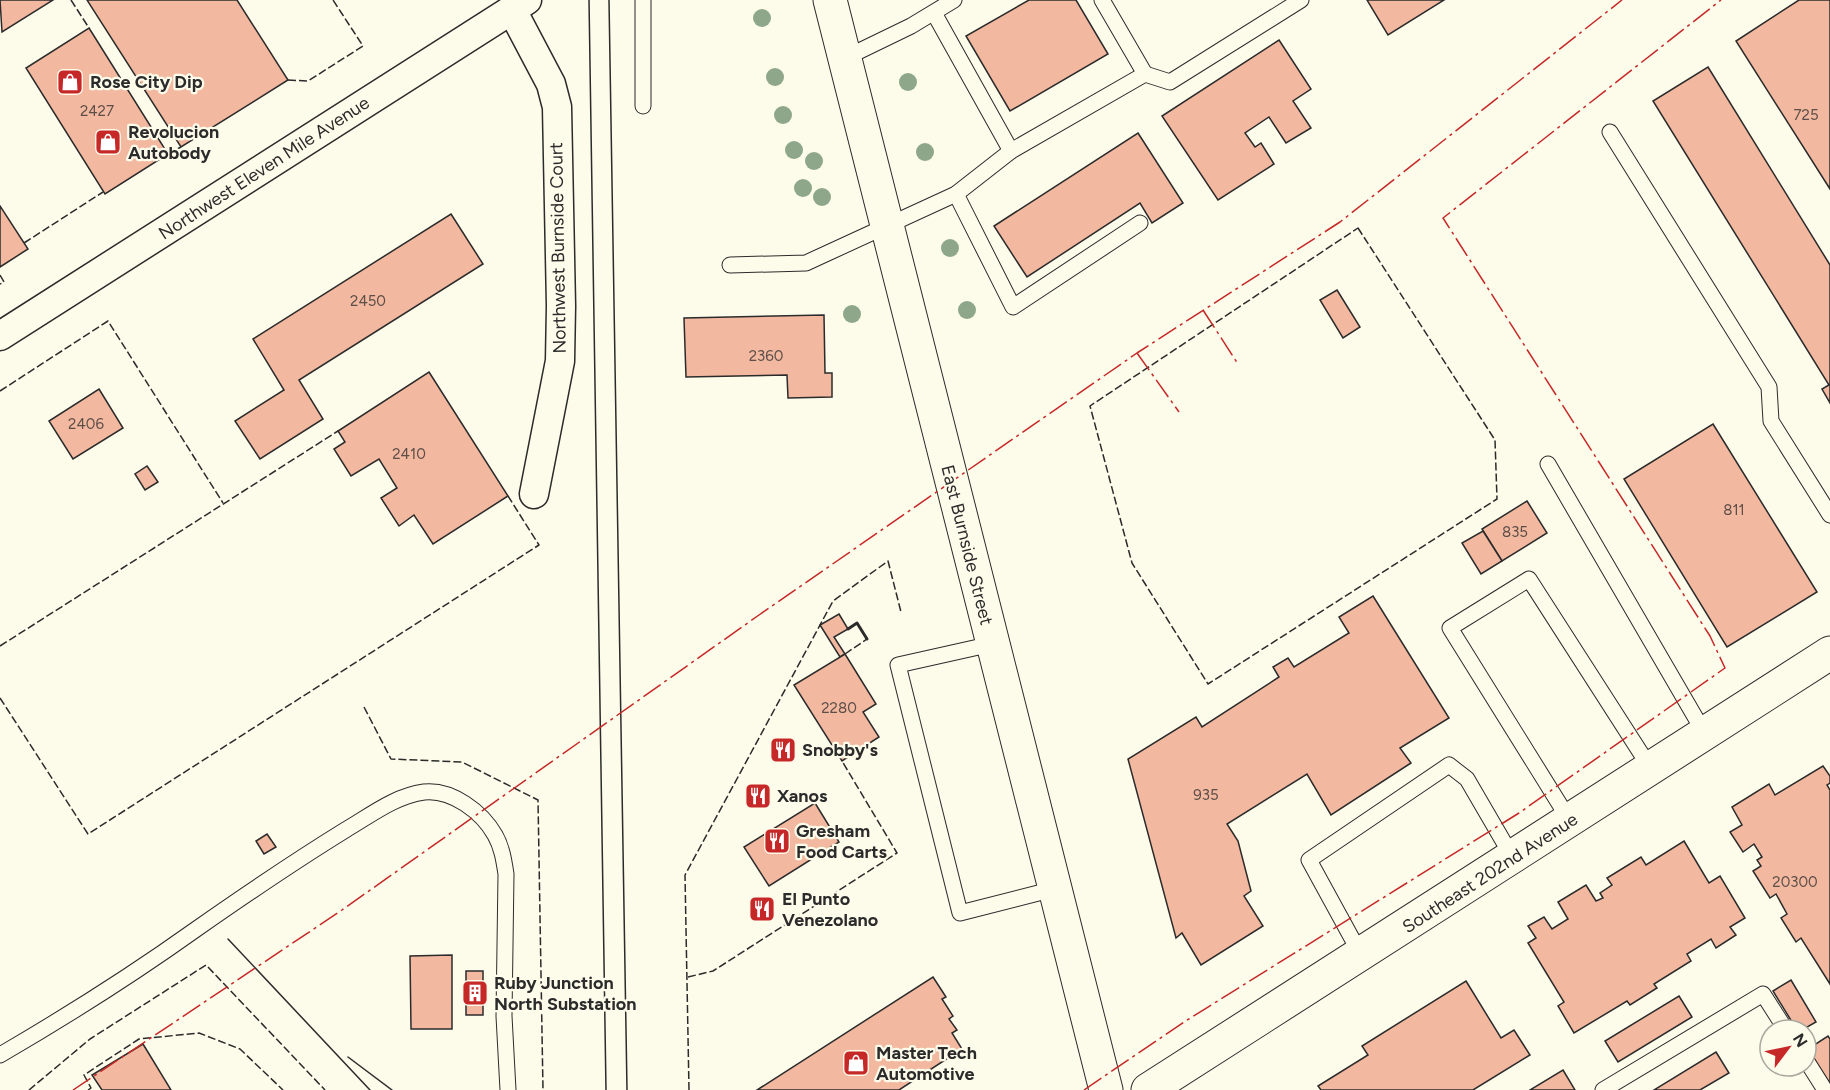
<svg xmlns="http://www.w3.org/2000/svg" width="1830" height="1090" viewBox="0 0 1830 1090" font-family="Figtree,sans-serif">
  <style>
    .building { fill: #f2b8a0; stroke: #2b2b2b; stroke-width: 1.5 }
    .lines { fill: none; stroke-linecap: round; stroke-linejoin: round }
    .service-casing { stroke: #2b2b2b; stroke-width: 17 }
    .minor-casing { stroke: #2b2b2b; stroke-width: 31 }
    .secondary-casing { stroke: #2b2b2b; stroke-width: 35 }
    .service { stroke: #fdfbea; stroke-width: 15 }
    .minor { stroke: #fdfbea; stroke-width: 28 }
    .secondary { stroke: #fdfbea; stroke-width: 33 }
    .tram { stroke: #2b2b2b; stroke-width: 1.5 }
    .fence { stroke: #2b2b2b; stroke-width: 1.5; stroke-dasharray: 8 3; stroke-linecap: butt }
    .wall { stroke: #2b2b2b; stroke-width: 3 }
    .power { stroke: #c62828; stroke-width: 1.5; stroke-dasharray: 21 4.5 3 4.5; stroke-linecap: butt }
    .tree { fill: #8ea78a }
    .labels { text-anchor: middle; dominant-baseline: central; stroke-width: 4.5; stroke-linejoin: round; paint-order: stroke }
    .number-label { font-size: 15px; fill: #5d4e48 }
    .poi-label { font-size: 18px; font-weight: bold; fill: #2b2b2b; stroke: #fdfbea; text-anchor: start }
    .street-label { font-size: 18px; fill: #2b2b2b; stroke: #fdfbea }
  </style>
  <rect width="100%" height="100%" fill="#fdfbea"/>
  <g class="building">
    <path d="M 0,0 L 53,0 L 2,32 Z"/>
    <path d="M 87,0 L 237,0 L 288,80 L 181,147 Z"/>
    <path d="M 1029,0 L 1076,0 L 1108,54 L 1010,111 L 966,36 Z"/>
    <path d="M 1367,0 L 1444,0 L 1388,35 Z"/>
    <path d="M 1799,0 L 1830,0 L 1830,189 L 1736,41 Z"/>
    <path d="M 89,28 L 168,154 L 105,194 L 26,68 Z"/>
    <path d="M 1279,40 L 1311,89 L 1293,101 L 1311,128 L 1286,143 L 1269,117 L 1245,133 L 1255,147 L 1261,143 L 1274,164 L 1218,200 L 1162,116 Z"/>
    <path d="M 1708,67 L 1830,265 L 1830,403 L 1822,389 L 1829,385 L 1653,101 Z"/>
    <path d="M 1138,133 L 1183,203 L 1152,223 L 1140,203 L 1027,277 L 994,226 Z"/>
    <path d="M 0,206 L 28,249 L 0,267 Z"/>
    <path d="M 451,214 L 483,264 L 299,380 L 323,419 L 260,459 L 235,421 L 284,390 L 253,339 Z"/>
    <path d="M 1337,290 L 1360,327 L 1343,338 L 1320,300 Z"/>
    <path d="M 824,315 L 825,373 L 832,373 L 832,397 L 788,398 L 787,375 L 686,377 L 684,318 Z"/>
    <path d="M 429,372 L 508,496 L 433,544 L 414,515 L 399,526 L 381,498 L 397,488 L 379,459 L 351,476 L 334,449 L 345,442 L 338,431 Z"/>
    <path d="M 99,389 L 123,428 L 73,459 L 49,421 Z"/>
    <path d="M 1713,424 L 1817,592 L 1727,647 L 1624,479 Z"/>
    <path d="M 147,466 L 158,482 L 145,490 L 135,474 Z"/>
    <path d="M 1527,501 L 1547,533 L 1502,561 L 1482,529 Z"/>
    <path d="M 1483,531 L 1502,561 L 1481,574 L 1462,543 Z"/>
    <path d="M 1373,596 L 1449,718 L 1400,748 L 1411,763 L 1331,815 L 1307,774 L 1227,824 L 1238,841 L 1251,891 L 1244,896 L 1263,926 L 1201,965 L 1182,933 L 1176,938 L 1128,759 L 1196,717 L 1202,727 L 1279,677 L 1273,667 L 1288,658 L 1294,667 L 1349,633 L 1339,617 Z"/>
    <path d="M 839,614 L 848,629 L 834,637 L 845,654 L 840,657 L 820,625 Z"/>
    <path d="M 845,654 L 876,704 L 863,712 L 879,737 L 842,761 L 794,685 Z"/>
    <path d="M 1823,766 L 1830,776 L 1830,783 L 1827,785 L 1830,790 L 1830,984 L 1801,938 L 1796,942 L 1781,918 L 1787,914 L 1776,894 L 1770,898 L 1753,871 L 1761,866 L 1757,860 L 1762,857 L 1754,844 L 1743,852 L 1730,832 L 1742,825 L 1732,807 L 1769,784 L 1775,795 Z"/>
    <path d="M 815,803 L 839,842 L 769,886 L 744,847 Z"/>
    <path d="M 267,834 L 276,847 L 264,854 L 256,841 Z"/>
    <path d="M 1684,841 L 1709,883 L 1720,876 L 1745,918 L 1730,927 L 1736,935 L 1716,948 L 1711,939 L 1687,954 L 1691,961 L 1654,984 L 1657,988 L 1630,1005 L 1627,1001 L 1574,1033 L 1558,1006 L 1564,1002 L 1528,943 L 1536,938 L 1528,926 L 1544,917 L 1552,929 L 1568,919 L 1558,902 L 1586,885 L 1596,901 L 1603,898 L 1600,893 L 1612,885 L 1607,878 L 1641,857 L 1646,865 Z"/>
    <path d="M 452,955 L 452,1029 L 411,1029 L 410,956 Z"/>
    <rect x="466" y="971" width="17" height="44"/>
    <path d="M 933,977 L 946,997 L 942,999 L 953,1016 L 949,1019 L 957,1030 L 952,1033 L 962,1049 L 899,1090 L 757,1090 Z"/>
    <path d="M 1791,980 L 1816,1022 L 1802,1030 L 1797,1030 L 1773,991 Z"/>
    <path d="M 1466,981 L 1501,1038 L 1514,1030 L 1530,1055 L 1473,1090 L 1321,1090 L 1318,1086 L 1368,1055 L 1362,1046 Z"/>
    <path d="M 1679,996 L 1692,1017 L 1618,1062 L 1605,1041 Z"/>
    <path d="M 1828,1036 L 1830,1039 L 1830,1084 L 1808,1049 Z"/>
    <path d="M 143,1044 L 171,1090 L 102,1090 L 92,1075 Z"/>
    <path d="M 1716,1052 L 1729,1073 L 1700,1090 L 1654,1090 Z"/>
    <path d="M 1563,1070 L 1575,1090 L 1530,1090 Z"/>
  </g>
  <g class="lines">
    <defs>
      <g id="service">
        <path d="M 1102,0 L 1145,74"/>
        <path d="M 934,13 L 1011,151"/>
        <path d="M 845,58 L 911,26 L 954,0"/>
        <path d="M 643,106 L 643,0"/>
        <path d="M 1610,132 L 1769,387 L 1771,421 L 1830,515"/>
        <path d="M 956,194 L 1013,307 L 1140,223"/>
        <path d="M 730,265 L 806,263 L 832,251 L 956,194 L 1011,151 L 1145,74 L 1170,82 L 1301,0"/>
        <path d="M 1548,464 L 1705,734"/>
        <path d="M 992,644 L 898,665 L 960,913 L 1054,889"/>
        <path d="M 1570,821 L 1450,628 L 1529,579 L 1651,769"/>
        <path d="M 1361,955 L 1309,860 L 1449,765 L 1467,779 L 1513,858"/>
        <path d="M 0,1055 C 67,1016 132,975 195,930 C 245,895 295,861 347,829 C 371,815 395,796 424,792 C 452,789 482,812 495,835 C 502,847 504,861 506,874 L 504,1016 L 508,1090"/>
        <path d="M 1806,1060 L 1825,1090"/>
        <path d="M 1603,1090 L 1763,994 L 1786,1030"/>
      </g>
      <g id="minor">
        <path d="M 512,10 L 551,84 L 557,107 L 561,306 L 560,361 L 534,494"/>
        <path d="M 0,336 L 527,0"/>
      </g>
      <g id="secondary">
        <path d="M 830,0 L 1106,1090"/>
        <path d="M 1148,1090 L 1830,653"/>
      </g>
    </defs>
    <use href="#service" class="service-casing"/>
    <use href="#minor" class="minor-casing"/>
    <use href="#secondary" class="secondary-casing"/>
    <use href="#service" class="service"/>
    <use href="#minor" class="minor"/>
    <use href="#secondary" class="secondary"/>
    <g class="tram">
      <path d="M 589,0 L 606,1090"/>
      <path d="M 609,0 L 627,1090"/>
      <path d="M 228,939 L 370,1090"/>
      <path d="M 348,1057 L 392,1090"/>
    </g>
    <g class="fence">
      <path d="M 71,0 L 89,28"/>
      <path d="M 288,80 L 308,81 L 363,46 L 333,0"/>
      <path d="M 168,154 L 181,147"/>
      <path d="M 1358,228 L 1495,440 L 1497,499 L 1208,684 L 1132,563 L 1090,406 Z"/>
      <path d="M 24,243 L 103,192"/>
      <path d="M 0,275 L 4,282 L 0,284"/>
      <path d="M 0,391 L 108,321 L 223,503"/>
      <path d="M 0,646 L 338,431"/>
      <path d="M 845,654 L 867,639"/>
      <path d="M 0,698 L 88,834 L 539,545 L 508,496"/>
      <path d="M 364,707 L 391,759 L 462,762 L 538,800 L 543,1090"/>
      <path d="M 688,977 L 713,971 L 897,853 L 842,761"/>
      <path d="M 29,1090 L 90,1039 L 206,965 L 325,1090"/>
      <path d="M 88,1090 L 91,1088 L 84,1075 L 139,1039 L 199,1033 L 240,1049 L 283,1090"/>
      <path d="M 689,1090 L 685,875 L 833,601 L 888,561 L 901,612"/>
    </g>
    <path class="wall" d="M 848,629 L 857,623 L 867,639"/>
    <g class="power">
      <path d="M 1203,310 L 1238,364"/>
      <path d="M 1137,353 L 1179,412"/>
      <path d="M 73,1090 L 342,910 L 759,615 L 1137,353 L 1340,222 L 1622,0"/>
      <path d="M 1084,1090 L 1184,1022 L 1519,813 L 1725,668 L 1710,636 L 1443,218 L 1721,0"/>
    </g>
  </g>
  <g class="tree">
    <circle cx="762" cy="18" r="9"/>
    <circle cx="775" cy="77" r="9"/>
    <circle cx="908" cy="82" r="9"/>
    <circle cx="783" cy="115" r="9"/>
    <circle cx="794" cy="150" r="9"/>
    <circle cx="925" cy="152" r="9"/>
    <circle cx="814" cy="161" r="9"/>
    <circle cx="803" cy="188" r="9"/>
    <circle cx="822" cy="197" r="9"/>
    <circle cx="950" cy="248" r="9"/>
    <circle cx="967" cy="310" r="9"/>
    <circle cx="852" cy="314" r="9"/>
  </g>
  <defs>
    <symbol id="shop-square" viewBox="-11 -11 22 22"><rect x="-9" y="-9" width="18" height="18" rx="4" fill="#c62828" stroke="#fdfbea"/><path d="M-5-2.5h2.3a2.7 3.5 0 0 1 5.4 0H5L5.5 6h-11ZM-1.5-2.5h3a1.5 2.3 0 0 0-3 0Z" fill="#fff"/></symbol>
    <symbol id="restaurant-square" viewBox="-11 -11 22 22"><rect x="-9" y="-9" width="18" height="18" rx="4" fill="#c62828" stroke="#fdfbea"/><path d="M-5-6h1v4h1v-4h1v4h1v-4h1v5L-1.5 .5V6h-2V.5L-5-1ZM5-6V6H3V1.5H1.5Q1.5-4 5-6Z" fill="#fff"/></symbol>
    <symbol id="building-square" viewBox="-11 -11 22 22"><rect x="-9" y="-9" width="18" height="18" rx="4" fill="#c62828" stroke="#fdfbea"/><path d="M-4-6H4V6H1V3H-1V6H-4ZM-2.5-4.3h1.7v1.8h-1.7ZM.8-4.3h1.7v1.8H.8ZM-2.5-1h1.7V.8h-1.7ZM.8-1h1.7V.8H.8Z" fill="#fff"/></symbol>
  </defs>
  <g fill-rule="evenodd">
    <use href="#shop-square" x="55" y="67" width="30" height="30"/>
    <use href="#shop-square" x="93" y="127" width="30" height="30"/>
    <use href="#restaurant-square" x="768" y="735" width="30" height="30"/>
    <use href="#restaurant-square" x="743" y="781" width="30" height="30"/>
    <use href="#restaurant-square" x="762" y="826" width="30" height="30"/>
    <use href="#restaurant-square" x="747" y="894" width="30" height="30"/>
    <use href="#building-square" x="460" y="978" width="30" height="30"/>
    <use href="#shop-square" x="841" y="1048" width="30" height="30"/>
  </g>
  <g class="labels">
    <g class="number-label">
      <text x="97" y="111">2427</text>
      <text x="1806" y="115">725</text>
      <text x="368" y="301">2450</text>
      <text x="766" y="356">2360</text>
      <text x="86" y="424">2406</text>
      <text x="409" y="454">2410</text>
      <text x="1734" y="510">811</text>
      <text x="1515" y="532">835</text>
      <text x="839" y="708">2280</text>
      <text x="1206" y="795">935</text>
      <text x="1795" y="882">20300</text>
    </g>
    <g class="poi-label">
      <text x="90" y="82">Rose City Dip</text>
      <text x="128" y="132">Revolucion<tspan x="128" dy="21">Autobody</tspan></text>
      <text x="802" y="750">Snobby's</text>
      <text x="777" y="796">Xanos</text>
      <text x="796" y="831">Gresham<tspan x="796" dy="21">Food Carts</tspan></text>
      <text x="782" y="899">El Punto<tspan x="782" dy="21">Venezolano</tspan></text>
      <text x="494" y="983">Ruby Junction<tspan x="494" dy="21">North Substation</tspan></text>
      <text x="876" y="1053">Master Tech<tspan x="876" dy="21">Automotive</tspan></text>
    </g>
    <g class="street-label">
      <text transform="translate(264 168) rotate(-33)">Northwest Eleven Mile Avenue</text>
      <text transform="translate(558 248) rotate(-91)">Northwest Burnside Court</text>
      <text transform="translate(967 545) rotate(76)">East Burnside Street</text>
      <text transform="translate(1490 873) rotate(-33)">Southeast 202nd Avenue</text>
    </g>
  </g>
  <g transform="translate(1788 1048) rotate(58)"><circle r="28" fill="#fdfbea" stroke="#a9a89e" stroke-width="1.5"/>
  <path d="M0-4.5L10 22L0 15L-10 22Z" fill="#c62828"/>
  <text y="-9" font-size="16" font-weight="bold" text-anchor="middle" fill="#2b2b2b">N</text>
  </g>
</svg>
